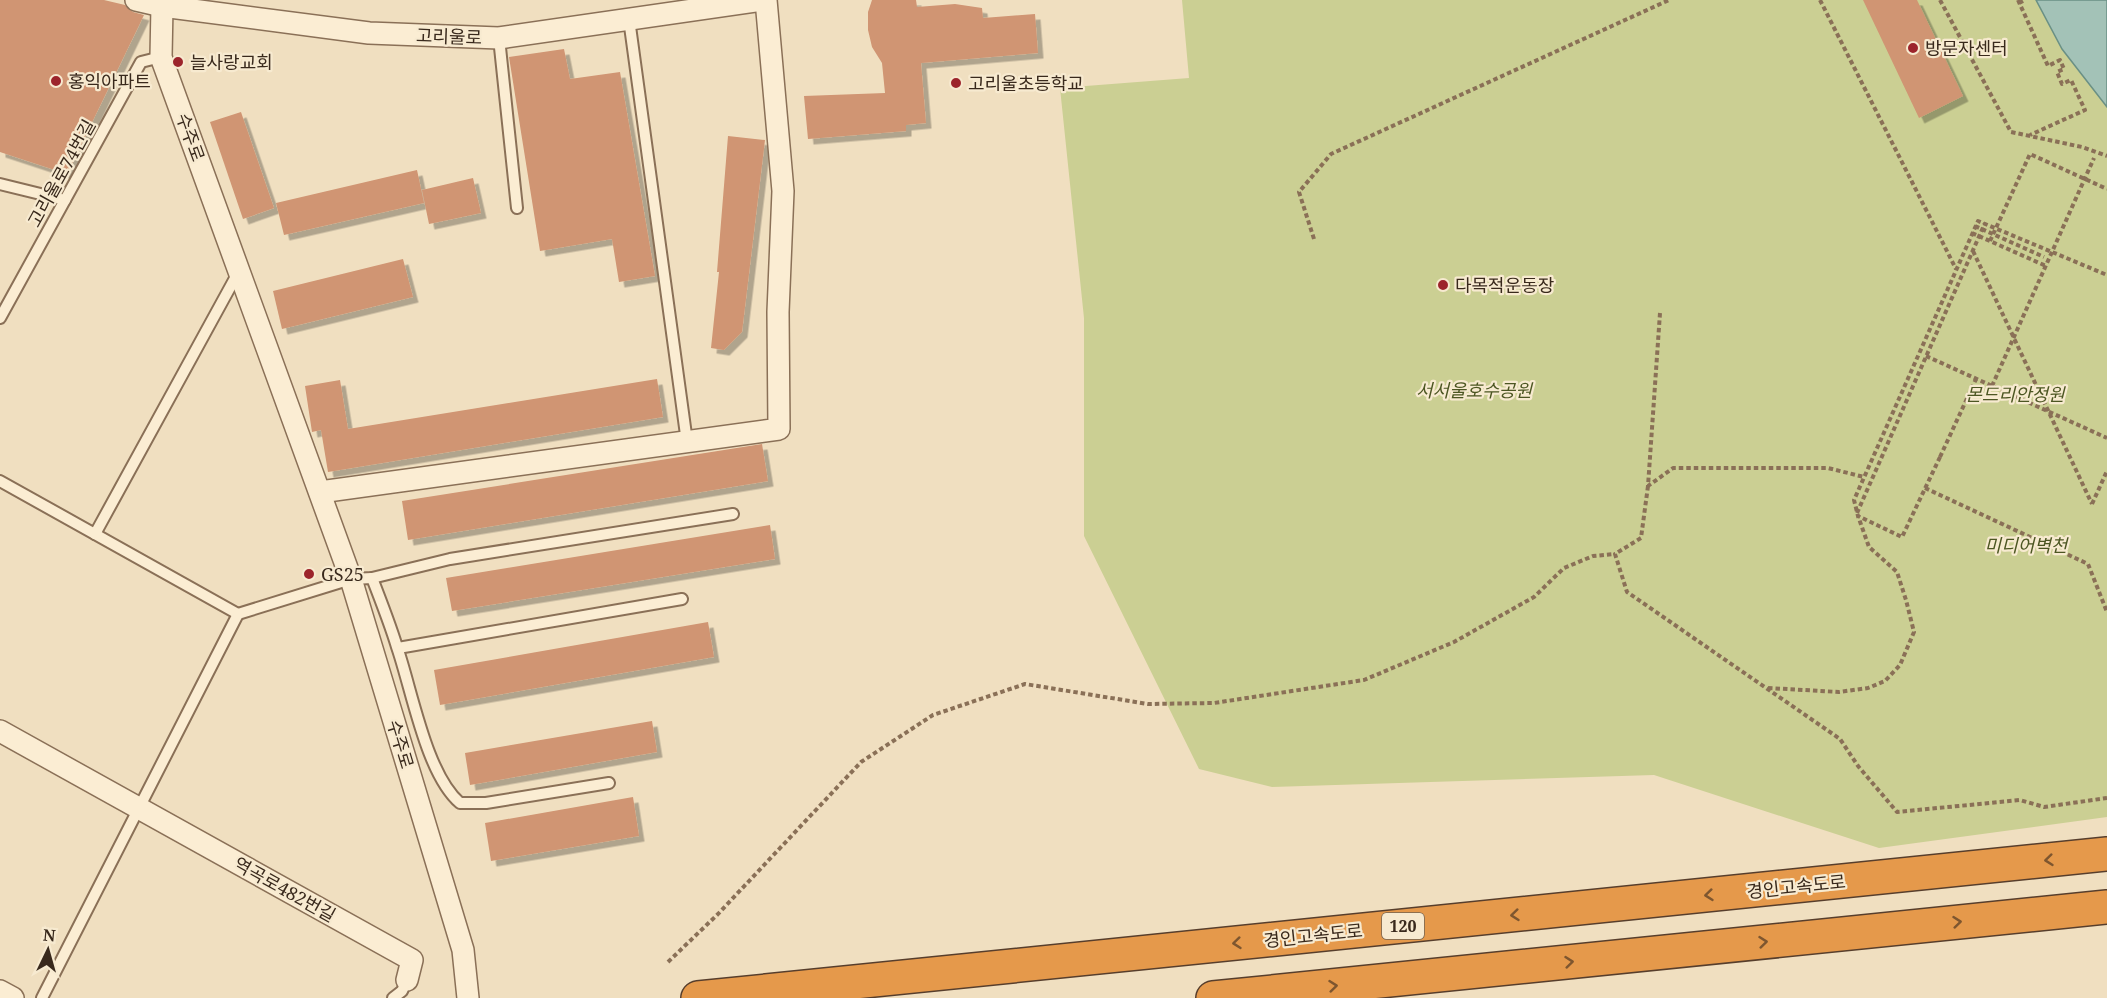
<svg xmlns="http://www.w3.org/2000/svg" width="2107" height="998" viewBox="0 0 2107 998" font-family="'Noto Serif','Noto Sans KR',serif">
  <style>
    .green { fill: #cbcf93 }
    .water { fill: #a3c2b7; stroke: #6a9085; stroke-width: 1.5 }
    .building { fill: #d09573; filter: url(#shadow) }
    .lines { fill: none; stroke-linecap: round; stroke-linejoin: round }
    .service-casing { stroke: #8a7057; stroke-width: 14 }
    .minor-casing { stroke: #8a7057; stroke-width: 24 }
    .motorway-casing { stroke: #573e2c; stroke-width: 36 }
    .path { stroke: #8a7057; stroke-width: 4; stroke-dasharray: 4.5 3; stroke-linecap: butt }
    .service { stroke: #fbedd3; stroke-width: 10 }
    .minor { stroke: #fbedd3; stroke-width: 21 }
    .motorway { stroke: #e5994b; stroke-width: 33 }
    .path-bridge { stroke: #8a7057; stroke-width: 4; stroke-dasharray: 4.5 3; stroke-linecap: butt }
    .oneway { stroke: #7e562f }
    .poi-dot { fill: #9c242b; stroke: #f7ead0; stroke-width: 2 }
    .labels { text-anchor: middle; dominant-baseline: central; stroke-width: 4.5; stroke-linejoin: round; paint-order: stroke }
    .shield { fill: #f7ead0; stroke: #726352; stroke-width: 1.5 }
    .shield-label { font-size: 16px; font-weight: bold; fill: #39291c }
    .street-label { font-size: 18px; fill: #39291c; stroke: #f7ead0 }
    .poi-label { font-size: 18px; fill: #39291c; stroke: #f7ead0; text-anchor: start }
    .park-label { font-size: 18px; font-style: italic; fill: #4c5622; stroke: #f7ead0 }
  </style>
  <defs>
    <filter id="shadow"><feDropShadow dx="5.5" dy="5.5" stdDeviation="0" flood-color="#0004"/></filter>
  </defs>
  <rect width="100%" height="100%" fill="#f0dfc0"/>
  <path class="green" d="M 1182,0 L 2107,0 L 2107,817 L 1879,848 L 1654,775 L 1272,787 L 1199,769 L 1084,536 L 1084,318 L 1060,88 L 1189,78 Z"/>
  <path class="water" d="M 2036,0 L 2107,0 L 2107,107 L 2062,49 Z"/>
  <g class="building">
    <path d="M 0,0 L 104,0 L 125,5 L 133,12 L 144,15 L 67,174 L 0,152 Z"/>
    <path d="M 872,0 L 916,0 L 917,7 L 955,4 L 982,8 L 983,18 L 1035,14 L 1038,53 L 921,63 L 926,123 L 906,125 L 906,131 L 808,139 L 804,96 L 885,93 L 882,63 L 872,47 L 868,30 L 868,12 Z"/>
    <path d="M 1863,0 L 1917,0 L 1963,96 L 1919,118 Z"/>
    <path d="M 564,49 L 570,79 L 620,72 L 655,276 L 619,282 L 612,239 L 540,251 L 509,57 Z"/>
    <path d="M 241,112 L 274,208 L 243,219 L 210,122 Z"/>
    <path d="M 728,136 L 765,140 L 742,332 L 724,350 L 711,348 L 719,272 L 717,272 Z"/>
    <path d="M 417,170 L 424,203 L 284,235 L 276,203 Z"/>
    <path d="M 473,178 L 481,213 L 429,224 L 422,190 Z"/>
    <path d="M 403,259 L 413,297 L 282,329 L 273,291 Z"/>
    <path d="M 657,379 L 663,417 L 328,472 L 321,430 L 312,432 L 305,386 L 340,380 L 348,429 Z"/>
    <path d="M 762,444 L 768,481 L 408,540 L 402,501 Z"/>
    <path d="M 770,525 L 775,559 L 452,611 L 446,578 Z"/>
    <path d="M 708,622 L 714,657 L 440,705 L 434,670 Z"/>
    <path d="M 652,721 L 657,752 L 470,785 L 465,753 Z"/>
    <path d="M 633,797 L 639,836 L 491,861 L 485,823 Z"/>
  </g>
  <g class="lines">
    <defs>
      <g id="service">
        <path d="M 629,19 L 687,442"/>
        <path d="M 499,38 L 517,208"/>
        <path d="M 0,184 L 65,200"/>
        <path d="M 0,318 L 141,62 L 161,57"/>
        <path d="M 0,481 L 238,614"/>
        <path d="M 95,534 L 239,271"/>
        <path d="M 372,578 C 381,601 390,624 397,647 C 412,690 426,774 460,803 L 486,803 L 609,783"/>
        <path d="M 238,614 L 351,579 L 372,578 L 450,559 L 733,514"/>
        <path d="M 398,648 L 682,599"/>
        <path d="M 42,998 L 238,614"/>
        <path d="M 393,998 L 402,991 L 407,980"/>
      </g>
      <g id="minor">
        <path d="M 136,0 L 162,6 L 369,33 L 499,38 L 762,0"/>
        <path d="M 162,6 L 161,57 L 351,579 L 463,950 L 468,998"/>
        <path d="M 320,492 L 779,429 L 778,312 L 783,191 L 766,0"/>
        <path d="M 0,731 L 412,960 L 407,980"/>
        <path d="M 0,991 L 13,998"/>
      </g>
      <g id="motorway">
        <path d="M 698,998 L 2107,854"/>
        <path d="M 1213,998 L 2107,907"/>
      </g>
    </defs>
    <use href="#service" class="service-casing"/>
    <use href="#minor" class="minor-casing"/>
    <use href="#motorway" class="motorway-casing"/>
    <g class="path">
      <path d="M 1820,0 L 1956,269"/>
      <path d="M 1940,0 L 2011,132 L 2082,147 L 2107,156"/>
      <path d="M 2018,0 L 2048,66 L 2060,60 L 2064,69 L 2057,72 L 2062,84 L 2071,80 L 2085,110 L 2030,135"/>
      <path d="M 2019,3 L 2025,0"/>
      <path d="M 1975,226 L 2044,257"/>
      <path d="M 1972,233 L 2046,266"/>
      <path d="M 1314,239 L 1299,192 L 1331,154 L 1669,0"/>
      <path d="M 1660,313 L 1648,486 L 1673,468 L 1828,468 L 1864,477"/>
      <path d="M 1926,356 L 2107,438"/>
      <path d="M 1992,386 L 2094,158"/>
      <path d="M 1940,457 L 1902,537 L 1858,516 L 1854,500 L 1978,221 L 2107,275"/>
      <path d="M 1648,486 L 1641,538 L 1615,554 L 1627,592 L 1840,739 L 1858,766 L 1897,812 L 2020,800 L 2044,807 L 2107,798"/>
      <path d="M 1925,488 L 2088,564 L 2107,612"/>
      <path d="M 2092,504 L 2107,471"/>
      <path d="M 1857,513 L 1985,223"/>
      <path d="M 1768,688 L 1839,692 L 1868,688 L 1885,681 L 1900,665 L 1914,632 L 1906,600 L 1897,572 L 1869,547 L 1858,516"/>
      <path d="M 668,962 L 718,914 L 861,762 L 933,715 L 1025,684 L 1148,704 L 1214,703 L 1364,680 L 1454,642 L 1534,597 L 1564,568 L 1593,556 L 1615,554"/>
    </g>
    <use href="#service" class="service"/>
    <use href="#minor" class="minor"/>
    <use href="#motorway" class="motorway"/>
    <g class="path-bridge">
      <path d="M 1990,241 L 2030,154 L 2107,189"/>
      <path d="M 1973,251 L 2092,504"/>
      <path d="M 1940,457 L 1976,379"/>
    </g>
  </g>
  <defs><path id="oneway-chevron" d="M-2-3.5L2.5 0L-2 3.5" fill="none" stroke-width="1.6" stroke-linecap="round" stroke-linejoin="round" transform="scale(1.5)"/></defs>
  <g class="oneway">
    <use href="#oneway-chevron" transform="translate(2049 860) rotate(174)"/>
    <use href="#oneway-chevron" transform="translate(1709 895) rotate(174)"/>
    <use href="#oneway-chevron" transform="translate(1515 915) rotate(174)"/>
    <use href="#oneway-chevron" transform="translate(1957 922) rotate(-6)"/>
    <use href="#oneway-chevron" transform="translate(1763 942) rotate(-6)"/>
    <use href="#oneway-chevron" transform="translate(1237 943) rotate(174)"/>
    <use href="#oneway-chevron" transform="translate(1569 962) rotate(-6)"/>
    <use href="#oneway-chevron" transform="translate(1333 986) rotate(-6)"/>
  </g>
  <g class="poi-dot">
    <circle cx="1913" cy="48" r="6"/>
    <circle cx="178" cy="62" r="6"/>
    <circle cx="56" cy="81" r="6"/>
    <circle cx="956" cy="83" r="6"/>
    <circle cx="1443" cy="285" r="6"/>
    <circle cx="309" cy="574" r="6"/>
  </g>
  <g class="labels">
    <rect class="shield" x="1382" y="913" width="42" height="26" rx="4.5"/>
    <g class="shield-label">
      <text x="1403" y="926">120</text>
    </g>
    <g class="street-label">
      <text transform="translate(449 36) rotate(2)">고리울로</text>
      <text transform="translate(191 137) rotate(70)">수주로</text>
      <text transform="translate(61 173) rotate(-61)">고리울로74번길</text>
      <text transform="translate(401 744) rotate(73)">수주로</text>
      <text transform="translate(1796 886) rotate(-6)">경인고속도로</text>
      <text transform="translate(285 889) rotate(29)">역곡로482번길</text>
      <text transform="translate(1313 935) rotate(-6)">경인고속도로</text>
    </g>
    <g class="poi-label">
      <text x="1925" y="48">방문자센터</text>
      <text x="190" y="62">늘사랑교회</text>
      <text x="68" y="81">홍익아파트</text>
      <text x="968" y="83">고리울초등학교</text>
      <text x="1455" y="285">다목적운동장</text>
      <text x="321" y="574">GS25</text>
    </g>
    <g class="park-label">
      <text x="1474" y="390">서서울호수공원</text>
      <text x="2015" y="394">몬드리안정원</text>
      <text x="2026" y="545">미디어벽천</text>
    </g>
  </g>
  <g transform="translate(48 950) rotate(5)" stroke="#f7ead0" stroke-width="4.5" paint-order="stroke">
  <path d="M0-4.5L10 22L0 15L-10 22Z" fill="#39291c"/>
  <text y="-9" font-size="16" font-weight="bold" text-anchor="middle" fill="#39291c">N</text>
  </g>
</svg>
